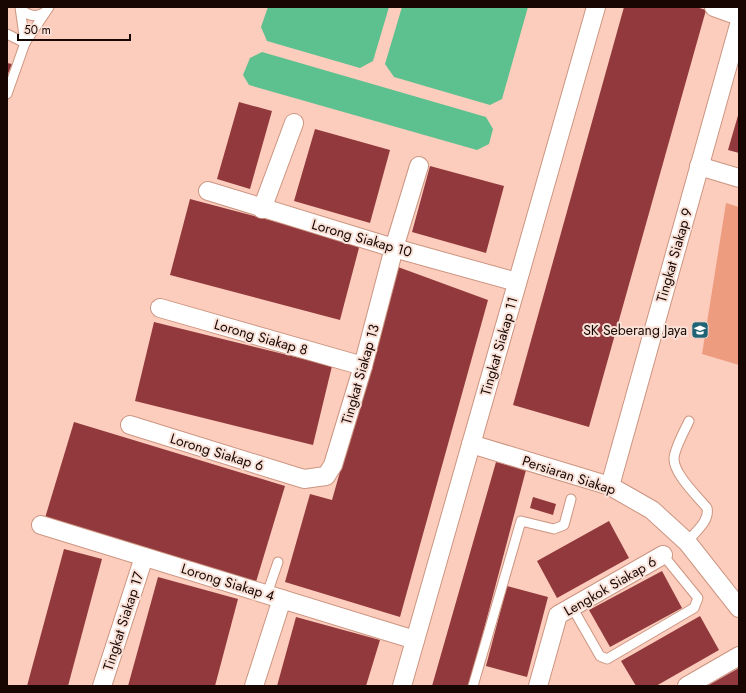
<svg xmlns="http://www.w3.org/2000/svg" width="746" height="693" viewBox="0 0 746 693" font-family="Jost,sans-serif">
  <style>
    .green { fill: #ee9c7f }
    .water { fill: #5cc08f }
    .building { fill: #92393e }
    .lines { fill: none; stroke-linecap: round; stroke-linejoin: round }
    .service-casing { stroke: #cc9581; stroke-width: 11 }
    .minor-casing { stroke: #cc9581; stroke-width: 20 }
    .service { stroke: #fff; stroke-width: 9 }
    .minor { stroke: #fff; stroke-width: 18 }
    .labels { text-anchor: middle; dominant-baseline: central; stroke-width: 4; stroke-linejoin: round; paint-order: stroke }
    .street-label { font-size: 14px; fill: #180602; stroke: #f9e1d8 }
    .poi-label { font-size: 14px; fill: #180602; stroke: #f9e1d8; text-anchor: end }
  </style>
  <rect width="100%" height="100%" fill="#fccdbd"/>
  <path class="green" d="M 726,203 L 739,207 L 739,365 L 702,354 Z"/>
  <g class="water">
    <path d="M 268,7 L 389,7 L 373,61 L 360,68 L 267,41 L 261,27 Z"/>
    <path d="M 402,7 L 528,7 L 502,99 L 490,105 L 394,77 L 385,64 Z"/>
    <path d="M 262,52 L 486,117 L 493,129 L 489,144 L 477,150 L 249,85 L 243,75 L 250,58 Z"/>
  </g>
  <g class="building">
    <path d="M 624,7 L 696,7 L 706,10 L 589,427 L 513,405 Z"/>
    <path d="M 7,63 L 12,64 L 7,76 Z"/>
    <path d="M 239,102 L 272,111 L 250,189 L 217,179 Z"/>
    <path d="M 739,112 L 739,153 L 728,150 Z"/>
    <path d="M 315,129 L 390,150 L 370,223 L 294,201 Z"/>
    <path d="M 430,166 L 504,186 L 486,253 L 412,232 Z"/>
    <path d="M 190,199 L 360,244 L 340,320 L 170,275 Z"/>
    <path d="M 398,267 L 488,300 L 400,617 L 285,582 L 310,494 L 332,500 Z"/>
    <path d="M 154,322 L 332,366 L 313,445 L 135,401 Z"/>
    <path d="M 74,422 L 285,486 L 256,582 L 45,518 Z"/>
    <path d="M 496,462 L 526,470 L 469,686 L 432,686 Z"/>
    <path d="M 533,497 L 556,504 L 553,515 L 530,508 Z"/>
    <path d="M 609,521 L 629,558 L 557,598 L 537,561 Z"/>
    <path d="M 64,549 L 102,559 L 68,686 L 27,686 Z"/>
    <path d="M 662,571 L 682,608 L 610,647 L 589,610 Z"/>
    <path d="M 158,577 L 238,599 L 215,686 L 128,686 Z"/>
    <path d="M 507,586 L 548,597 L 527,677 L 486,666 Z"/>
    <path d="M 700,616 L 719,650 L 656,686 L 636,686 L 621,661 Z"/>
    <path d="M 296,617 L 380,640 L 366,686 L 277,686 Z"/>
    <path d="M 739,668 L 739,686 L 707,686 Z"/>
  </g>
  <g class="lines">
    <defs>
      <g id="service">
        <path d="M 20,7 L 25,43"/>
        <path d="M 21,9 C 28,16 36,18 45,12"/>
        <path d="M 7,34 L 25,43"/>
        <path d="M 7,94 L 25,43 L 49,7"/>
        <path d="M 687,542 C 695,532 710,521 707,508 C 697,496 674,474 674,459 C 674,449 685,430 689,421"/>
        <path d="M 267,594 L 278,562"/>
        <path d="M 572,607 L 600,656 L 607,659 L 694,608 L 698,598 L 663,555"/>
        <path d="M 473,686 L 521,521 L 554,529 L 564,525 L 571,499"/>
      </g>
      <g id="minor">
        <path d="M 714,7 L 739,16"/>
        <path d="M 699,166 L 739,178"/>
        <path d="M 208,191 L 394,248 L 517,282"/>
        <path d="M 262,209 L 294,123"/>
        <path d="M 160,308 L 363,366"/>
        <path d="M 130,425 L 304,479 L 326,476 L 333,465 L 363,366 L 394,248 L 419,166"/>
        <path d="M 471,444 L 610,486 L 652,510 L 687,542 L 739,608"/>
        <path d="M 610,486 L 739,25"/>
        <path d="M 41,525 L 415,640"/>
        <path d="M 102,686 L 144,557"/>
        <path d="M 254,686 L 282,599"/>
        <path d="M 402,686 L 596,7"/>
        <path d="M 538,686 L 558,615 L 663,555"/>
        <path d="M 687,686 L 739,656"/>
      </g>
    </defs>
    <use href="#service" class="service-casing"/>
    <use href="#minor" class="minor-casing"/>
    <use href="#service" class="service"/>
    <use href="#minor" class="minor"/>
  </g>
  <defs>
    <symbol id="school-square" viewBox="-11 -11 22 22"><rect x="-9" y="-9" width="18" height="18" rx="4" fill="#1f6375" stroke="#f9e1d8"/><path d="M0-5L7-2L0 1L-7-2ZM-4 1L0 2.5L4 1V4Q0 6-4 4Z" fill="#fff"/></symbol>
  </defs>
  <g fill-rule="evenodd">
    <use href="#school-square" x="690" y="320" width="20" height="20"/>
  </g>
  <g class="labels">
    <g class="street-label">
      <text transform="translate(362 238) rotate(16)">Lorong Siakap 10</text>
      <text transform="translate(674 255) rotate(-74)">Tingkat Siakap 9</text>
      <text transform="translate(261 337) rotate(16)">Lorong Siakap 8</text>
      <text transform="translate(499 346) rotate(-74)">Tingkat Siakap 11</text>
      <text transform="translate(360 374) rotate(-74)">Tingkat Siakap 13</text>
      <text transform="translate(217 452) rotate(17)">Lorong Siakap 6</text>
      <text transform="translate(569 475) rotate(18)">Persiaran Siakap</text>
      <text transform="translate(228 582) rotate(17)">Lorong Siakap 4</text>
      <text transform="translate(610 586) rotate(-30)">Lengkok Siakap 6</text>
      <text transform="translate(123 621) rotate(-72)">Tingkat Siakap 17</text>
    </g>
    <g class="poi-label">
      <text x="687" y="330">SK Seberang Jaya</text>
    </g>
  </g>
  <rect width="746" height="693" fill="none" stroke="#180602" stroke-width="16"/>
  <path d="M18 34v6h112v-6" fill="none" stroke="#180602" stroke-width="2"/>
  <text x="24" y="34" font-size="12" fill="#180602" stroke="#f9e1d8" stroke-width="3" paint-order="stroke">50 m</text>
</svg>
